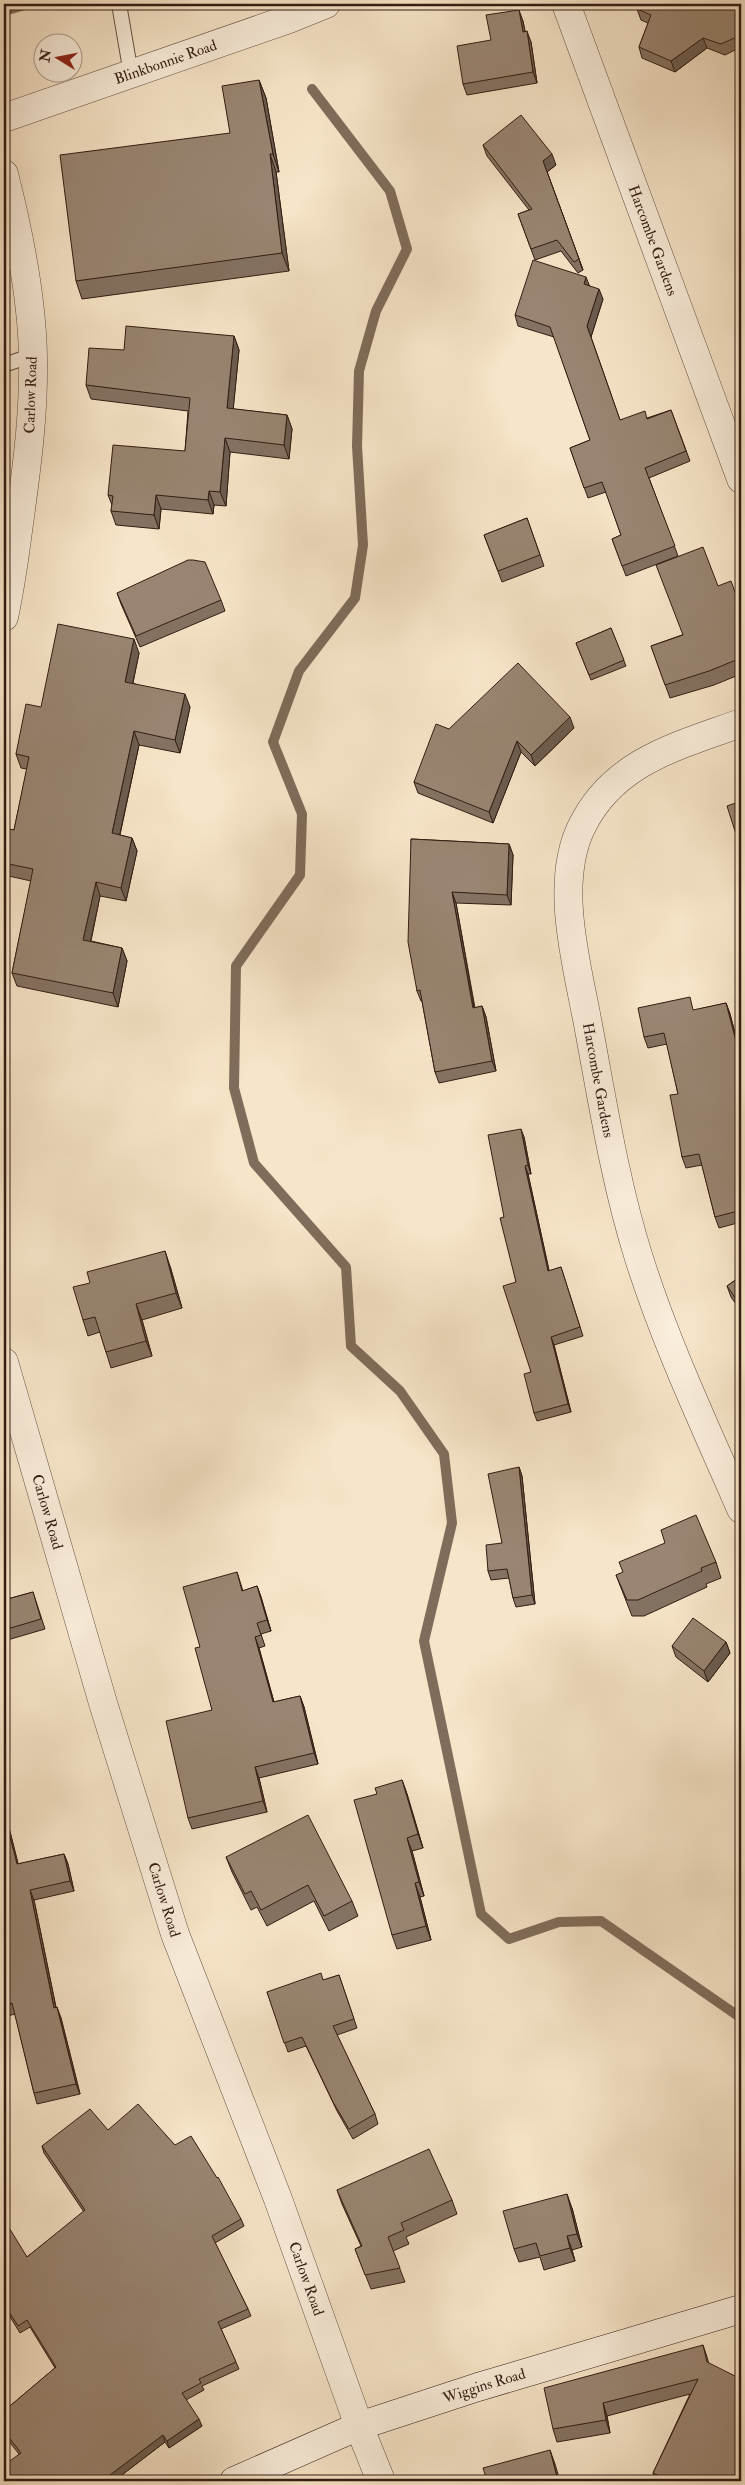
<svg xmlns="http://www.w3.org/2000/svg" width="745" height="2485" viewBox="0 0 745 2485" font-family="'IM FELL Double Pica',serif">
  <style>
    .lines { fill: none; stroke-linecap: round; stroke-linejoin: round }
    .stream { stroke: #806c5b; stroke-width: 10 }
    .lane-casing { stroke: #644e40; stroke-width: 16 }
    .street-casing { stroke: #644e40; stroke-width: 29 }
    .secondary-casing { stroke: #331c13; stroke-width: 29 }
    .lane { stroke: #faeedc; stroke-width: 14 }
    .street { stroke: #faeedc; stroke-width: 28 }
    .secondary { stroke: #faeedc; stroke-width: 28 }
    .wall { fill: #847262; stroke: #331c13 }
    .shaded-wall { fill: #6b5d50; stroke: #331c13 }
    .building { fill: #998572; stroke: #331c13 }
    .labels { text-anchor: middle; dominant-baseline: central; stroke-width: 4; stroke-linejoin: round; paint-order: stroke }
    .street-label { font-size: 15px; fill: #331c13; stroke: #faeedc }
  </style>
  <rect width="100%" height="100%" fill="#f7e5c9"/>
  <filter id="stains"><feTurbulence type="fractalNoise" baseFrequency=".004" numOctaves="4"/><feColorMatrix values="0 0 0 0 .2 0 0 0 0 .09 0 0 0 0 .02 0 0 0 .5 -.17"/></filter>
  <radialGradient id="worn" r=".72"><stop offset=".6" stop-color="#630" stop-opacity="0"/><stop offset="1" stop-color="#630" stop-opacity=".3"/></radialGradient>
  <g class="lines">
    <g class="stream">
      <path d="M 4,11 L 28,4"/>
      <path d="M 312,89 L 390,191 L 407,249 L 376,311 L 359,371 L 357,446 L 363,545 L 355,598 L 299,671 L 273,742 L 302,814 L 300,875 L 236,966 L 234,1088 L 254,1163 L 346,1267 L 351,1346 L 400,1391 L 444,1454 L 452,1523 L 424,1641 L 481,1914 L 509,1939 L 559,1922 L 601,1921 L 741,2018"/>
    </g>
    <defs>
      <g id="lane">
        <path d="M 119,4 L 131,74"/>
        <path d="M 4,365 L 33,355"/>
      </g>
      <g id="street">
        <path id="s1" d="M 566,4 L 741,479"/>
        <path id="s2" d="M 4,118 L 289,19 L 326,4"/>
        <path d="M 4,174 C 19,233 32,296 33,357 C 34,409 28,458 21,509 C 16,545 12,581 4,617"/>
        <path id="s3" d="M 741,723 C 678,746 614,761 582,826 C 554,882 576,961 587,1019 C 602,1098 614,1178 638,1255 C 665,1342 705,1426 741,1509"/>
        <path id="s4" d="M 4,1362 L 103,1703 L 175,1934 L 278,2199 L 359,2426 L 381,2481"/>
      </g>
      <g id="secondary">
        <path id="s5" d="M 234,2481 L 359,2426 L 478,2387 L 741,2309"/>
      </g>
    </defs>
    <use href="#lane" class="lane-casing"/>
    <use href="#street" class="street-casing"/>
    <use href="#secondary" class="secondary-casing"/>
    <use href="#lane" class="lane"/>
    <use href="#street" class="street"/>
    <use href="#secondary" class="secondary"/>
  </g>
  <g class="wall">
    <path d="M 741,4 L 741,47 L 725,55 L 707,48 L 675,72 L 642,58 L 639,47 L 648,23 L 641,20 L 637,9 Z"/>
    <path d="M 523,21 L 525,31 L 531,42 L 537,83 L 467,95 L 463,84 Z"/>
    <path d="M 259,80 L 266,98 L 279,172 L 276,172 L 289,271 L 82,299 L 76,281 L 230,133 Z"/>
    <path d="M 483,145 L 556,165 L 547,172 L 583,270 L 578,273 L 561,251 L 535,260 L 518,214 L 529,210 L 487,156 Z"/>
    <path d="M 589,285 L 603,299 L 591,337 L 620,420 L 647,418 L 671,410 L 690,461 L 649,478 L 678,556 L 626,576 L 612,539 L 621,535 L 606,492 L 588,498 L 570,448 L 590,440 L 554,337 L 518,326 L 515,315 Z"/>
    <path d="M 234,336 L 239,350 L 233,409 L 287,415 L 292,429 L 289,459 L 230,452 L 226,506 L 214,505 L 213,514 L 161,509 L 159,529 L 116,525 L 111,511 L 112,505 L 108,495 L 185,451 L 188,411 L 91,399 L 86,385 L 124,350 Z"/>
    <path d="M 527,518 L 544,566 L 502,582 L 484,535 Z"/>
    <path d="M 718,586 L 741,609 L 741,674 L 714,685 L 670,698 L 651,646 L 682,635 Z"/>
    <path d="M 117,593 L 221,600 L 225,611 L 140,647 L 121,604 Z"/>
    <path d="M 611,628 L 626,666 L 591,680 L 576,643 Z"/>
    <path d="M 139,653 L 133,683 L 190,707 L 180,753 L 139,745 L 120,835 L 132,838 L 137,851 L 126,901 L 100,896 L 91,941 L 122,948 L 127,961 L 118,1007 L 17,986 L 12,973 L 31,881 L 4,875 L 4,828 L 14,830 L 27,769 L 21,768 L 16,754 L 41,707 Z"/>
    <path d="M 574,728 L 535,766 L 521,752 L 493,823 L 418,793 L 414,782 L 449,729 Z"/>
    <path d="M 411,839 L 509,844 L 513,855 L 511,905 L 456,903 L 475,1008 L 482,1006 L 486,1017 L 496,1071 L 439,1083 L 435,1072 L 422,1001 L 421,1001 L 417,991 Z"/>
    <path d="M 726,1003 L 730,1014 L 741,1056 L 741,1224 L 741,1222 L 719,1228 L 715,1217 L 702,1165 L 686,1168 L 682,1157 L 678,1094 L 667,1044 L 648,1048 L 644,1037 L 695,1010 Z"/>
    <path d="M 524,1137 L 531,1174 L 528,1174 L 549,1271 L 561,1267 L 583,1336 L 554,1345 L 571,1412 L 537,1421 L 534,1413 L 531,1372 L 516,1282 L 504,1217 Z"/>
    <path d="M 170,1266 L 182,1308 L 142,1320 L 152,1356 L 111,1368 L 106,1352 L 100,1332 L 88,1336 L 83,1320 Z"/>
    <path d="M 741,1276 L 741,1311 L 731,1297 L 727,1286 Z"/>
    <path d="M 519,1467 L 522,1476 L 535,1604 L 516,1607 L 513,1598 L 509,1578 L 491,1580 L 488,1571 L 502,1543 Z"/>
    <path d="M 716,1562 L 721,1578 L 706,1584 L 707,1587 L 644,1616 L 632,1616 L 616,1575 Z"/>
    <path d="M 237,1572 L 243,1591 L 257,1586 L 261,1597 L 271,1631 L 261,1634 L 265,1646 L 259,1648 L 274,1702 L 300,1696 L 304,1707 L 318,1764 L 259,1778 L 267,1812 L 192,1829 L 188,1818 L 212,1710 L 200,1647 Z"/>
    <path d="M 33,1592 L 45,1629 L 4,1641 L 4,1600 Z"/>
    <path d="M 726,1642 L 730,1653 L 708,1682 L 676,1657 L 672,1646 Z"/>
    <path d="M 402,1780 L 407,1794 L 423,1848 L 412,1851 L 424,1896 L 420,1897 L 431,1940 L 397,1949 L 392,1935 L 377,1794 Z"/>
    <path d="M 4,1808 L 18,1864 L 64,1854 L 68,1864 L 74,1891 L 34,1900 L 56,2007 L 61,2018 L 80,2094 L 37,2104 L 34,2093 L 15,2014 L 4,2017 Z"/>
    <path d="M 226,1857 L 352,1901 L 358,1916 L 329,1931 L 314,1901 L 267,1926 L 257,1907 L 251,1910 L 232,1872 Z"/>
    <path d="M 339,1975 L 357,2028 L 337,2035 L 375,2114 L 378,2124 L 353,2139 L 337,2111 L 306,2046 L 288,2052 L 267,1992 L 324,1980 Z"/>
    <path d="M 108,2130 L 241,2219 L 244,2226 L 215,2243 L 248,2309 L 251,2316 L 221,2329 L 239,2369 L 202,2386 L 204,2390 L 186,2400 L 202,2426 L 169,2448 L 165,2442 L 114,2481 L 4,2481 L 19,2454 L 4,2435 L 4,2411 L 55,2368 L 30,2327 L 20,2333 L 4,2307 L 4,2229 L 27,2257 L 84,2212 L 44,2153 L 42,2146 Z"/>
    <path d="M 337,2190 L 452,2200 L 457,2214 L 406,2237 L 409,2244 L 393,2251 L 405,2282 L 371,2289 L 355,2249 L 361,2246 L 342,2204 Z"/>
    <path d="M 572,2208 L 582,2247 L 572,2250 L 575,2261 L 544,2270 L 540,2257 L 519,2262 L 514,2249 Z"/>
    <path d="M 703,2345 L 707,2357 L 741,2481 L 656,2481 L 653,2473 L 690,2394 L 607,2416 L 610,2433 L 557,2442 L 553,2429 Z"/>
  </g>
  <g class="shaded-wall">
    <path d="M 519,10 L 523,21 L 527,42 L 523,32 Z"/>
    <path d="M 527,31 L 531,42 L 537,83 L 533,72 Z"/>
    <path d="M 703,38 L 707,48 L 675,72 L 671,61 Z"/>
    <path d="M 259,80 L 266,98 L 279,172 L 273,154 Z"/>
    <path d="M 270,154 L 276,172 L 289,271 L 282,253 Z"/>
    <path d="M 552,154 L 556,165 L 547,172 L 583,270 L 543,161 Z"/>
    <path d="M 586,277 L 590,287 L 584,284 Z"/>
    <path d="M 599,289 L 603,299 L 591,337 L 587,326 Z"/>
    <path d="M 234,336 L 239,350 L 232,422 L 227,408 Z"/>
    <path d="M 287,415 L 292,429 L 289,459 L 284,445 Z"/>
    <path d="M 225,438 L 230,452 L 226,506 L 220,492 Z"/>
    <path d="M 209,491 L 214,505 L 213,514 L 208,500 Z"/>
    <path d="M 156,495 L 161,509 L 159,529 L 154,515 Z"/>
    <path d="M 134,639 L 139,653 L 130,696 L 125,682 Z"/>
    <path d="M 185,694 L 190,707 L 180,753 L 175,740 Z"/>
    <path d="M 570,717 L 574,728 L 535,766 L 531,755 Z"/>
    <path d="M 134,731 L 139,745 L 117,847 L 112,833 Z"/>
    <path d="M 517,741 L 521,752 L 493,823 L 489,812 Z"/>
    <path d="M 132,838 L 137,851 L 126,901 L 121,888 Z"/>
    <path d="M 509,844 L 513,855 L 511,905 L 507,895 Z"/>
    <path d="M 96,882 L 100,896 L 88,953 L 83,940 Z"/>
    <path d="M 452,892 L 456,903 L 476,1018 L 473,1008 Z"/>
    <path d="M 122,948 L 127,961 L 118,1007 L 113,993 Z"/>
    <path d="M 726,1003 L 730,1014 L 741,1056 L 741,1060 Z"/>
    <path d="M 482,1006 L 486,1017 L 496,1071 L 492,1061 Z"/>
    <path d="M 521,1129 L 524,1137 L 531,1174 L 528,1165 Z"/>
    <path d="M 525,1166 L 528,1174 L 551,1279 L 548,1271 Z"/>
    <path d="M 165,1251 L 170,1266 L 182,1308 L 176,1293 Z"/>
    <path d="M 136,1304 L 142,1320 L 152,1356 L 146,1341 Z"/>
    <path d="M 551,1337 L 554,1345 L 571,1412 L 568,1404 Z"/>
    <path d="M 519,1467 L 522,1476 L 535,1604 L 532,1595 Z"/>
    <path d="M 257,1586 L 261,1597 L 271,1631 L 267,1620 Z"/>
    <path d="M 255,1637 L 259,1648 L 277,1713 L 273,1702 Z"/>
    <path d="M 726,1642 L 730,1653 L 708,1682 L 704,1671 Z"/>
    <path d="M 300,1696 L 304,1707 L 318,1764 L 314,1753 Z"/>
    <path d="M 255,1767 L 259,1778 L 267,1812 L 263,1801 Z"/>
    <path d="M 402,1780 L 407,1794 L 423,1848 L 418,1834 Z"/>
    <path d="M 4,1808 L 21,1875 L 17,1864 L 4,1813 Z"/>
    <path d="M 407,1838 L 412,1851 L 424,1896 L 419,1882 Z"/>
    <path d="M 64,1854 L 68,1864 L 74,1891 L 70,1881 Z"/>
    <path d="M 415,1883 L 420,1897 L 431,1940 L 426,1926 Z"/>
    <path d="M 30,1890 L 34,1900 L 58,2018 L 54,2008 Z"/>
    <path d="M 57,2007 L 61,2018 L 80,2094 L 76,2084 Z"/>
    <path d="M 567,2194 L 572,2208 L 582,2247 L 577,2234 Z"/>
    <path d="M 567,2236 L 572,2250 L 575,2261 L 570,2248 Z"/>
    <path d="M 4,2397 L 7,2404 L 4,2406 Z"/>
    <path d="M 603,2403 L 607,2416 L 610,2433 L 606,2420 Z"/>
    <path d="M 199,2419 L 202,2426 L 169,2448 L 167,2441 Z"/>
    <path d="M 163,2435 L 165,2442 L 114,2481 L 102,2481 Z"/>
    <path d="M 550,2450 L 555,2464 L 560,2481 L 558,2481 Z"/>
  </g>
  <g class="building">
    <path d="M 639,4 L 741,4 L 741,35 L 721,44 L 703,38 L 671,61 L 639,47 L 651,15 L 637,9 Z"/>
    <path d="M 519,10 L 523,32 L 527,31 L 533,72 L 463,84 L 457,46 L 491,40 L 486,15 Z"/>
    <path d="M 259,80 L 273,154 L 270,154 L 282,253 L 76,281 L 60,155 L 230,133 L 222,86 Z"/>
    <path d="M 521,115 L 552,154 L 543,161 L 579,259 L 574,262 L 557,240 L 531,249 L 518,214 L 532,209 L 483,145 Z"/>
    <path d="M 533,260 L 586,277 L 584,284 L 599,289 L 587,326 L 620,420 L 645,411 L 647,419 L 671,410 L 686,451 L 645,468 L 675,546 L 622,566 L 612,539 L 621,535 L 602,482 L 584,488 L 570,448 L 590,440 L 550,327 L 515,315 Z"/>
    <path d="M 126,326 L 234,336 L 227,408 L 287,415 L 284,445 L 225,438 L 220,492 L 209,491 L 208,500 L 156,495 L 154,515 L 111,511 L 113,496 L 108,495 L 113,445 L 185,451 L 190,398 L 86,385 L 89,348 L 124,350 Z"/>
    <path d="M 527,518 L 540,555 L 498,571 L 484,535 Z"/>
    <path d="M 703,547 L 718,586 L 731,581 L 741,609 L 741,658 L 709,671 L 665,685 L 651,646 L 683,635 L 656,565 Z"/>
    <path d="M 188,560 L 193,560 L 205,562 L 221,600 L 136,636 L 117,593 Z"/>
    <path d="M 58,624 L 134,639 L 125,682 L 185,694 L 175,740 L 134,731 L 112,833 L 132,838 L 121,888 L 96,882 L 83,940 L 122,948 L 113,993 L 12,973 L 33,869 L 4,863 L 4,828 L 14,830 L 29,757 L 16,754 L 26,704 L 41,707 Z"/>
    <path d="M 611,628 L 624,660 L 589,675 L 576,643 Z"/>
    <path d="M 518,663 L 570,717 L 531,755 L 517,741 L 489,812 L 414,782 L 436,724 L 449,729 Z"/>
    <path d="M 741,801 L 741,850 L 727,806 Z"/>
    <path d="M 411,839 L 509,844 L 507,895 L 452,892 L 473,1008 L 482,1006 L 492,1061 L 435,1072 L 420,990 L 417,991 L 408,942 Z"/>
    <path d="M 741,873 L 741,881 L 739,874 Z"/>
    <path d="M 690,997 L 693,1010 L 726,1003 L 741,1060 L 741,1224 L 738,1211 L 715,1217 L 699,1154 L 682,1157 L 670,1095 L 678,1094 L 664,1033 L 644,1037 L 638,1008 Z"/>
    <path d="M 521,1129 L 528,1165 L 525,1166 L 548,1271 L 561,1267 L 580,1327 L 551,1337 L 568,1404 L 534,1413 L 524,1374 L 531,1372 L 503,1286 L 516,1282 L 500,1218 L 504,1217 L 488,1135 Z"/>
    <path d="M 165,1251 L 176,1293 L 136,1304 L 146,1341 L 106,1352 L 95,1317 L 83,1320 L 73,1287 L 90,1283 L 87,1272 Z"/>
    <path d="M 741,1276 L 741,1306 L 727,1286 Z"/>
    <path d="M 519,1467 L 532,1595 L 513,1598 L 507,1569 L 488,1571 L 486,1545 L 502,1543 L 488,1474 Z"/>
    <path d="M 696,1515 L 716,1562 L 701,1568 L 702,1571 L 638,1600 L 627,1600 L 616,1575 L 623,1572 L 619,1562 L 665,1543 L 661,1530 Z"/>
    <path d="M 237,1572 L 242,1591 L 257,1586 L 267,1620 L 257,1623 L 261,1635 L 255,1637 L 273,1702 L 300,1696 L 314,1753 L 255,1767 L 263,1801 L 188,1818 L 166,1721 L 212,1710 L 195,1648 L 200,1647 L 183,1587 Z"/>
    <path d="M 33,1592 L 41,1619 L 4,1630 L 4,1600 Z"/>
    <path d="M 693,1618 L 726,1642 L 704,1671 L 672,1646 Z"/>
    <path d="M 402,1780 L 418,1834 L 407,1838 L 419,1882 L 415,1883 L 426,1926 L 392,1935 L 354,1800 L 377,1794 L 375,1788 Z"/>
    <path d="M 4,1813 L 17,1864 L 64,1854 L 70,1881 L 30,1890 L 54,2008 L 57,2007 L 76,2084 L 34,2093 L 12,2003 L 4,2006 Z"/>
    <path d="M 308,1815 L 352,1901 L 324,1916 L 308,1885 L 261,1910 L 251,1891 L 245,1894 L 226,1857 Z"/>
    <path d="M 321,1973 L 323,1980 L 339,1975 L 354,2019 L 333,2026 L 375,2114 L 349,2129 L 333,2102 L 302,2037 L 284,2043 L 267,1992 Z"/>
    <path d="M 138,2104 L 175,2145 L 191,2136 L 217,2178 L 218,2177 L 241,2219 L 212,2236 L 248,2309 L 218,2322 L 236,2362 L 199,2379 L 201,2383 L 182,2393 L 199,2419 L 167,2441 L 163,2435 L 102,2481 L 4,2481 L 4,2465 L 21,2453 L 4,2431 L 4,2411 L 56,2367 L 27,2320 L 18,2326 L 4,2304 L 4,2229 L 8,2226 L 27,2257 L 85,2210 L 42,2146 L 90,2109 L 108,2130 Z"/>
    <path d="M 429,2149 L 452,2200 L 401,2223 L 404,2230 L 388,2237 L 400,2268 L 365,2275 L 355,2249 L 362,2246 L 337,2190 Z"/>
    <path d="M 567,2194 L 577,2234 L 567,2236 L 570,2248 L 540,2256 L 536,2243 L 514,2249 L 503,2211 Z"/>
    <path d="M 703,2345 L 707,2362 L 741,2379 L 741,2481 L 671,2481 L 653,2473 L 698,2379 L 603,2403 L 606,2420 L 553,2429 L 544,2388 Z"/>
    <path d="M 550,2450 L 558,2481 L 487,2481 L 483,2468 Z"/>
  </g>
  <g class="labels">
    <g class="street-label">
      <text stroke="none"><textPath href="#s2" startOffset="171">Blinkbonnie Road</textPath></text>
      <text stroke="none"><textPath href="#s1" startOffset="252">Harcombe Gardens</textPath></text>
      <text transform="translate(31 395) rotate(-88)">Carlow Road</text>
      <text stroke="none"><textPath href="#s3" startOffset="454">Harcombe Gardens</textPath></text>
      <text stroke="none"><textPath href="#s4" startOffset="156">Carlow Road</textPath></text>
      <text stroke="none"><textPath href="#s4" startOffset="561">Carlow Road</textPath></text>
      <text stroke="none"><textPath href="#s4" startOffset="966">Carlow Road</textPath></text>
      <text stroke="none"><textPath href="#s5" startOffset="268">Wiggins Road</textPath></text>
    </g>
  </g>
  <rect width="745" height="2485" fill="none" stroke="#f7e5c9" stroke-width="20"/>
  <rect x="5" y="5" width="735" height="2475" fill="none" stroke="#331c13" stroke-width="2.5"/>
  <rect x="10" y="10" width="725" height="2465" fill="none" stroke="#331c13"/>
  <g transform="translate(58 58) rotate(280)"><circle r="24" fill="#faeedc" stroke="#aa9a8c"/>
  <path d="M0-4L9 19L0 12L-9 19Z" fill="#8f2418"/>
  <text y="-8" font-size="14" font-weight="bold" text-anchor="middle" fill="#331c13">N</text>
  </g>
  <rect width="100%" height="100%" filter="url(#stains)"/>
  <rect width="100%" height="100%" fill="url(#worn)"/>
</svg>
